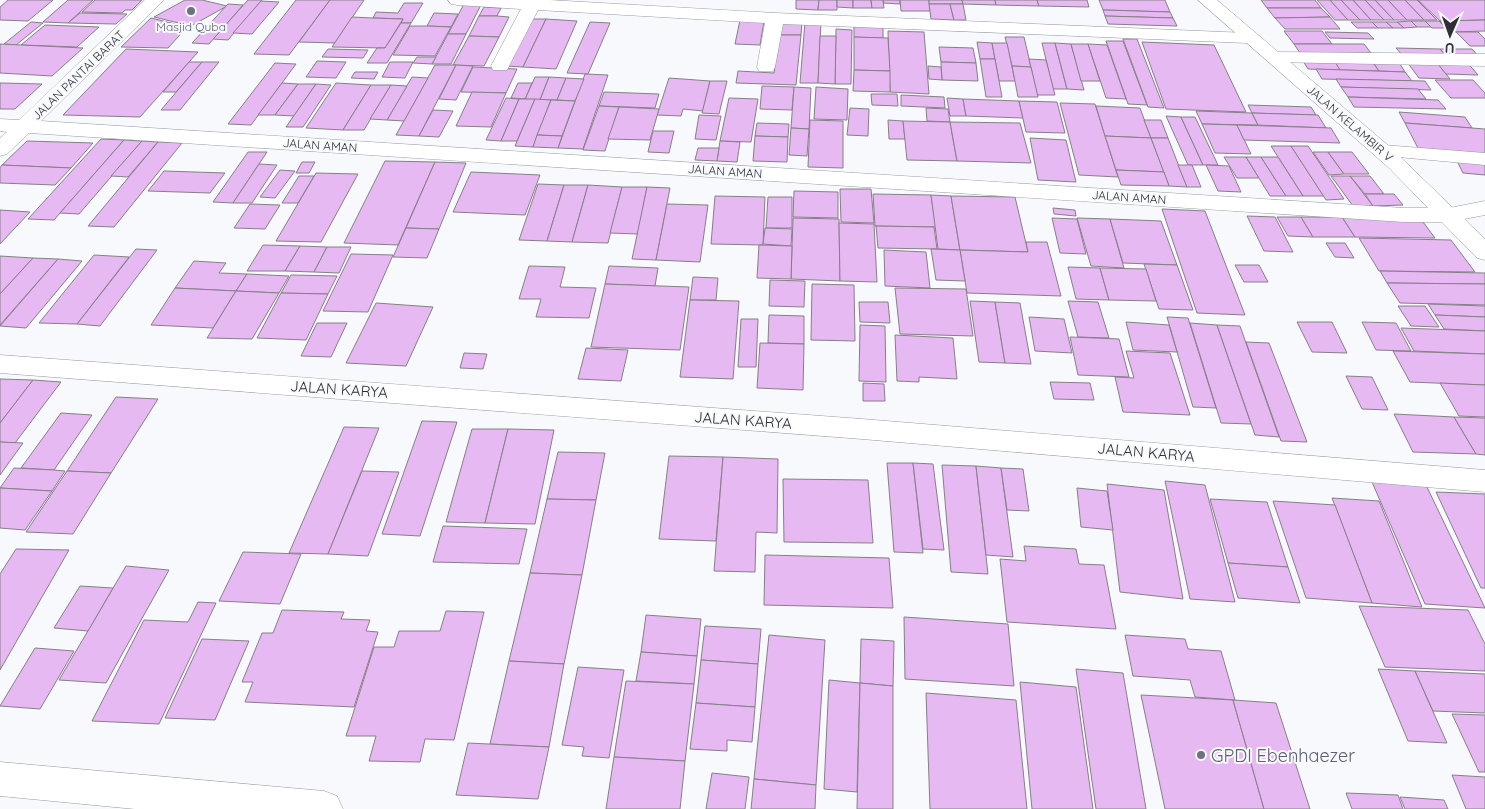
<svg xmlns="http://www.w3.org/2000/svg" width="1485" height="809" viewBox="0 0 1485 809" font-family="Quicksand,sans-serif">
  <style>
    .building { fill: #e7b9f2; stroke: #867f88 }
    .lines { fill: none; stroke-linecap: round; stroke-linejoin: round }
    .minor-casing { stroke: #9498a1; stroke-width: 1 }
    .major-casing { stroke: #9498a1; stroke-width: 1 }
    .minor { fill: #fff; fill-rule: evenodd }
    .major { fill: #fff; fill-rule: evenodd }
    .worship-dot { fill: #6b7280; stroke: #f8f9fd; stroke-width: 2 }
    .labels { text-anchor: middle; dominant-baseline: central; stroke-width: 4; stroke-linejoin: round; paint-order: stroke }
    .far-worship-label { font-size: 12px; fill: #5b616d; stroke: #f8f9fd }
    .far-street-label { font-size: 12px; fill: #2d2f33; stroke: #f8f9fd }
    .street-label { font-size: 15px; fill: #2d2f33; stroke: #f8f9fd }
    .near-worship-label { font-size: 18px; fill: #5b616d; stroke: #f8f9fd; text-anchor: start }
  </style>
  <rect width="100%" height="100%" fill="#f8f9fd"/>
  <g class="building">
    <path d="M 8,0 L 53,0 L 28,21 L 0,20 L 0,7 Z"/>
    <path d="M 68,0 L 93,0 L 68,23 L 43,22 Z"/>
    <path d="M 95,0 L 142,0 L 132,10 L 125,10 L 122,13 L 82,12 Z"/>
    <path d="M 185,0 L 202,0 L 227,6 L 191,26 L 154,17 Z"/>
    <path d="M 248,0 L 262,0 L 228,40 L 213,39 Z"/>
    <path d="M 296,0 L 330,0 L 289,55 L 254,54 Z"/>
    <path d="M 330,0 L 364,0 L 335,43 L 299,42 Z"/>
    <path d="M 796,0 L 819,0 L 818,10 L 796,9 Z"/>
    <path d="M 819,0 L 837,0 L 837,10 L 818,10 Z"/>
    <path d="M 837,0 L 853,0 L 853,8 L 837,7 Z"/>
    <path d="M 853,0 L 871,0 L 872,8 L 853,8 Z"/>
    <path d="M 871,0 L 883,0 L 884,8 L 872,8 Z"/>
    <path d="M 883,0 L 900,0 L 900,4 L 884,3 Z"/>
    <path d="M 900,0 L 929,0 L 930,11 L 901,11 Z"/>
    <path d="M 929,0 L 962,0 L 963,4 L 929,4 Z"/>
    <path d="M 962,0 L 995,0 L 996,5 L 963,4 Z"/>
    <path d="M 995,0 L 1037,0 L 1039,6 L 996,5 Z"/>
    <path d="M 1037,0 L 1087,0 L 1089,7 L 1039,6 Z"/>
    <path d="M 1099,0 L 1165,0 L 1170,12 L 1103,10 Z"/>
    <path d="M 1261,0 L 1315,0 L 1321,8 L 1267,8 Z"/>
    <path d="M 1317,0 L 1330,0 L 1348,20 L 1335,20 Z"/>
    <path d="M 1330,0 L 1341,0 L 1360,20 L 1348,20 Z"/>
    <path d="M 1341,0 L 1353,0 L 1371,20 L 1360,20 Z"/>
    <path d="M 1353,0 L 1365,0 L 1384,20 L 1371,20 Z"/>
    <path d="M 1365,0 L 1375,0 L 1394,20 L 1384,20 Z"/>
    <path d="M 1375,0 L 1388,0 L 1407,20 L 1394,20 Z"/>
    <path d="M 1388,0 L 1405,0 L 1424,20 L 1407,20 Z"/>
    <path d="M 1405,0 L 1417,0 L 1437,20 L 1424,20 Z"/>
    <path d="M 1418,0 L 1485,0 L 1485,20 L 1440,21 Z"/>
    <path d="M 261,1 L 279,2 L 252,34 L 233,33 Z"/>
    <path d="M 404,3 L 423,3 L 411,23 L 401,23 L 403,19 L 373,18 L 376,12 L 398,13 Z"/>
    <path d="M 228,4 L 243,5 L 209,44 L 192,43 Z"/>
    <path d="M 464,4 L 481,5 L 466,34 L 448,34 Z"/>
    <path d="M 929,4 L 950,4 L 954,20 L 931,19 Z"/>
    <path d="M 950,4 L 963,4 L 966,20 L 954,20 Z"/>
    <path d="M 484,7 L 501,8 L 497,16 L 479,16 Z"/>
    <path d="M 1267,8 L 1321,8 L 1330,17 L 1275,18 Z"/>
    <path d="M 1103,10 L 1170,12 L 1173,18 L 1105,16 Z"/>
    <path d="M 80,13 L 127,14 L 116,24 L 68,23 Z"/>
    <path d="M 434,13 L 458,14 L 451,27 L 427,26 Z"/>
    <path d="M 479,16 L 497,16 L 509,17 L 499,37 L 469,36 Z"/>
    <path d="M 1105,16 L 1173,18 L 1177,26 L 1108,24 Z"/>
    <path d="M 352,17 L 373,18 L 403,19 L 385,48 L 332,47 Z"/>
    <path d="M 1330,17 L 1340,29 L 1285,29 L 1275,18 Z"/>
    <path d="M 151,18 L 187,27 L 168,48 L 121,47 Z"/>
    <path d="M 529,19 L 546,19 L 523,67 L 505,66 Z"/>
    <path d="M 546,19 L 577,21 L 556,69 L 523,67 Z"/>
    <path d="M 740,20 L 764,21 L 760,45 L 735,44 Z"/>
    <path d="M 1485,20 L 1485,31 L 1452,32 L 1440,21 Z"/>
    <path d="M 781,21 L 802,22 L 801,35 L 779,35 Z"/>
    <path d="M 1411,21 L 1417,27 L 1404,28 L 1397,22 Z"/>
    <path d="M 1411,21 L 1425,21 L 1431,27 L 1417,27 Z"/>
    <path d="M 1425,21 L 1439,21 L 1446,28 L 1432,28 Z"/>
    <path d="M 31,22 L 43,23 L 16,45 L 4,44 Z"/>
    <path d="M 590,22 L 610,23 L 588,74 L 567,73 Z"/>
    <path d="M 805,22 L 821,22 L 818,83 L 800,83 Z"/>
    <path d="M 1351,22 L 1372,22 L 1378,28 L 1357,28 Z"/>
    <path d="M 1372,22 L 1386,22 L 1393,28 L 1378,28 Z"/>
    <path d="M 1386,22 L 1397,22 L 1404,28 L 1393,28 Z"/>
    <path d="M 401,23 L 411,23 L 387,63 L 367,63 L 377,48 L 385,48 Z"/>
    <path d="M 45,25 L 99,27 L 77,47 L 21,45 Z"/>
    <path d="M 410,26 L 427,26 L 451,27 L 435,56 L 393,55 Z"/>
    <path d="M 854,26 L 883,27 L 883,38 L 854,37 Z"/>
    <path d="M 836,29 L 852,30 L 851,84 L 835,84 Z"/>
    <path d="M 888,31 L 924,32 L 929,94 L 890,92 Z"/>
    <path d="M 1284,31 L 1322,31 L 1332,44 L 1294,44 Z"/>
    <path d="M 1325,32 L 1368,33 L 1374,39 L 1330,38 Z"/>
    <path d="M 1456,32 L 1478,32 L 1485,39 L 1485,46 L 1470,46 Z"/>
    <path d="M 448,34 L 466,34 L 451,64 L 432,64 Z"/>
    <path d="M 779,35 L 801,35 L 796,85 L 736,83 L 738,71 L 774,73 Z"/>
    <path d="M 469,36 L 499,37 L 484,66 L 453,65 Z"/>
    <path d="M 820,36 L 836,36 L 835,84 L 818,83 Z"/>
    <path d="M 854,37 L 888,38 L 890,71 L 854,70 Z"/>
    <path d="M 1005,37 L 1024,37 L 1031,67 L 1012,66 Z"/>
    <path d="M 1123,39 L 1137,39 L 1164,108 L 1148,107 Z"/>
    <path d="M 1106,41 L 1123,41 L 1147,105 L 1128,104 Z"/>
    <path d="M 977,42 L 992,43 L 995,59 L 980,59 Z"/>
    <path d="M 1142,42 L 1214,45 L 1246,112 L 1166,109 Z"/>
    <path d="M 992,43 L 1007,43 L 1015,81 L 999,81 Z"/>
    <path d="M 1042,43 L 1055,43 L 1067,89 L 1053,89 Z"/>
    <path d="M 1055,43 L 1071,44 L 1084,90 L 1067,89 Z"/>
    <path d="M 0,44 L 21,45 L 83,48 L 52,76 L 0,73 Z"/>
    <path d="M 1071,44 L 1088,44 L 1100,81 L 1081,81 Z"/>
    <path d="M 1088,44 L 1107,45 L 1126,99 L 1106,98 Z"/>
    <path d="M 1294,44 L 1364,44 L 1371,53 L 1300,53 Z"/>
    <path d="M 939,47 L 973,48 L 976,63 L 941,62 Z"/>
    <path d="M 1396,48 L 1440,49 L 1447,57 L 1403,56 Z"/>
    <path d="M 126,49 L 198,52 L 140,117 L 63,115 Z"/>
    <path d="M 328,49 L 368,50 L 363,58 L 322,57 Z"/>
    <path d="M 1440,49 L 1472,49 L 1479,57 L 1447,57 Z"/>
    <path d="M 417,57 L 436,57 L 432,64 L 413,63 Z"/>
    <path d="M 1404,58 L 1434,59 L 1450,79 L 1419,78 Z"/>
    <path d="M 980,59 L 995,59 L 1002,97 L 986,97 Z"/>
    <path d="M 1029,59 L 1046,60 L 1055,95 L 1037,95 Z"/>
    <path d="M 1434,59 L 1465,60 L 1478,75 L 1446,74 Z"/>
    <path d="M 1333,60 L 1372,61 L 1379,71 L 1340,70 Z"/>
    <path d="M 317,61 L 346,62 L 336,78 L 306,77 Z"/>
    <path d="M 1303,61 L 1335,62 L 1340,70 L 1308,69 Z"/>
    <path d="M 1372,61 L 1398,61 L 1405,72 L 1379,71 Z"/>
    <path d="M 189,62 L 202,62 L 176,92 L 163,92 Z"/>
    <path d="M 202,62 L 219,62 L 180,110 L 161,110 Z"/>
    <path d="M 390,62 L 413,62 L 405,78 L 382,77 Z"/>
    <path d="M 941,62 L 976,63 L 978,81 L 942,80 Z"/>
    <path d="M 275,63 L 296,64 L 251,125 L 228,124 Z"/>
    <path d="M 435,65 L 456,65 L 419,136 L 396,135 Z"/>
    <path d="M 456,65 L 473,66 L 456,100 L 439,99 Z"/>
    <path d="M 928,66 L 941,67 L 942,80 L 929,79 Z"/>
    <path d="M 1012,66 L 1031,67 L 1038,97 L 1018,97 Z"/>
    <path d="M 473,67 L 517,69 L 506,93 L 461,92 Z"/>
    <path d="M 1316,69 L 1405,72 L 1412,81 L 1322,79 Z"/>
    <path d="M 854,70 L 890,71 L 890,92 L 853,91 Z"/>
    <path d="M 355,72 L 378,72 L 374,79 L 351,78 Z"/>
    <path d="M 585,74 L 608,75 L 583,149 L 558,148 Z"/>
    <path d="M 412,77 L 428,78 L 404,121 L 387,120 Z"/>
    <path d="M 535,77 L 549,77 L 540,100 L 525,99 Z"/>
    <path d="M 549,77 L 566,78 L 557,100 L 540,100 Z"/>
    <path d="M 566,78 L 584,79 L 575,101 L 557,100 Z"/>
    <path d="M 669,78 L 710,81 L 703,111 L 683,109 L 681,116 L 657,115 Z"/>
    <path d="M 1336,79 L 1425,81 L 1431,90 L 1341,87 Z"/>
    <path d="M 1435,80 L 1473,80 L 1485,93 L 1485,98 L 1451,98 Z"/>
    <path d="M 710,81 L 727,81 L 719,114 L 702,113 Z"/>
    <path d="M 0,83 L 42,84 L 15,109 L 0,109 Z"/>
    <path d="M 282,83 L 298,84 L 275,115 L 258,115 Z"/>
    <path d="M 336,83 L 371,85 L 343,130 L 306,128 Z"/>
    <path d="M 518,83 L 532,83 L 525,99 L 511,98 Z"/>
    <path d="M 298,84 L 316,84 L 294,116 L 275,115 Z"/>
    <path d="M 316,84 L 331,85 L 303,127 L 286,127 Z"/>
    <path d="M 371,85 L 391,85 L 364,130 L 343,130 Z"/>
    <path d="M 391,85 L 407,86 L 387,120 L 370,119 Z"/>
    <path d="M 762,86 L 794,87 L 792,110 L 760,109 Z"/>
    <path d="M 794,87 L 811,88 L 809,129 L 791,128 Z"/>
    <path d="M 816,87 L 848,89 L 847,120 L 814,119 Z"/>
    <path d="M 1341,87 L 1418,89 L 1426,99 L 1348,97 Z"/>
    <path d="M 472,92 L 506,93 L 491,127 L 456,126 Z"/>
    <path d="M 604,92 L 659,94 L 655,108 L 599,106 Z"/>
    <path d="M 871,94 L 897,94 L 898,106 L 872,105 Z"/>
    <path d="M 901,95 L 944,97 L 945,108 L 901,106 Z"/>
    <path d="M 1348,97 L 1438,100 L 1446,109 L 1354,107 Z"/>
    <path d="M 506,98 L 519,99 L 501,141 L 486,140 Z"/>
    <path d="M 729,98 L 758,99 L 751,142 L 720,141 Z"/>
    <path d="M 947,98 L 963,99 L 966,116 L 950,116 Z"/>
    <path d="M 519,99 L 535,99 L 517,141 L 501,141 Z"/>
    <path d="M 535,99 L 551,100 L 533,147 L 515,146 Z"/>
    <path d="M 963,99 L 1019,101 L 1023,118 L 966,116 Z"/>
    <path d="M 551,100 L 575,101 L 562,136 L 537,135 Z"/>
    <path d="M 1019,101 L 1057,102 L 1065,133 L 1026,132 Z"/>
    <path d="M 1060,103 L 1095,104 L 1118,177 L 1079,175 Z"/>
    <path d="M 1248,105 L 1311,107 L 1316,115 L 1252,113 Z"/>
    <path d="M 599,106 L 619,107 L 605,151 L 583,150 Z"/>
    <path d="M 1096,106 L 1140,108 L 1151,138 L 1105,136 Z"/>
    <path d="M 619,107 L 659,109 L 650,140 L 608,139 Z"/>
    <path d="M 850,108 L 869,109 L 868,136 L 847,135 Z"/>
    <path d="M 926,108 L 948,109 L 950,122 L 927,121 Z"/>
    <path d="M 433,110 L 453,111 L 439,137 L 419,136 Z"/>
    <path d="M 1196,111 L 1252,113 L 1258,125 L 1202,124 Z"/>
    <path d="M 1399,112 L 1465,117 L 1472,128 L 1405,123 Z"/>
    <path d="M 1252,113 L 1318,115 L 1326,128 L 1258,125 Z"/>
    <path d="M 699,115 L 721,116 L 716,140 L 695,139 Z"/>
    <path d="M 1166,116 L 1181,117 L 1203,165 L 1188,165 Z"/>
    <path d="M 1181,117 L 1195,117 L 1218,165 L 1203,165 Z"/>
    <path d="M 810,120 L 843,121 L 843,168 L 808,167 Z"/>
    <path d="M 888,120 L 903,121 L 905,139 L 889,139 Z"/>
    <path d="M 1144,120 L 1161,120 L 1168,138 L 1151,138 Z"/>
    <path d="M 903,121 L 950,122 L 957,161 L 907,160 Z"/>
    <path d="M 950,122 L 1020,123 L 1031,163 L 957,161 Z"/>
    <path d="M 757,123 L 789,124 L 788,137 L 755,136 Z"/>
    <path d="M 1405,123 L 1485,129 L 1485,155 L 1419,150 Z"/>
    <path d="M 1202,124 L 1237,125 L 1251,154 L 1215,153 Z"/>
    <path d="M 1237,125 L 1331,128 L 1340,143 L 1244,140 Z"/>
    <path d="M 791,128 L 809,129 L 807,156 L 789,155 Z"/>
    <path d="M 653,131 L 674,131 L 669,153 L 648,152 Z"/>
    <path d="M 537,135 L 562,136 L 558,148 L 533,147 Z"/>
    <path d="M 755,136 L 788,137 L 787,162 L 753,161 Z"/>
    <path d="M 1105,136 L 1151,138 L 1164,172 L 1116,170 Z"/>
    <path d="M 1030,138 L 1066,140 L 1076,182 L 1038,180 Z"/>
    <path d="M 1151,138 L 1168,138 L 1187,187 L 1169,186 Z"/>
    <path d="M 101,139 L 124,140 L 54,220 L 28,219 Z"/>
    <path d="M 124,140 L 142,141 L 79,214 L 60,213 Z"/>
    <path d="M 27,141 L 93,143 L 71,168 L 2,165 Z"/>
    <path d="M 142,141 L 158,142 L 128,177 L 111,176 Z"/>
    <path d="M 720,141 L 740,142 L 737,162 L 717,161 Z"/>
    <path d="M 158,142 L 182,143 L 114,227 L 88,226 Z"/>
    <path d="M 1271,146 L 1291,146 L 1324,196 L 1303,196 Z"/>
    <path d="M 1291,146 L 1308,146 L 1344,199 L 1326,200 Z"/>
    <path d="M 698,148 L 719,148 L 717,161 L 695,160 Z"/>
    <path d="M 248,152 L 267,152 L 233,203 L 213,202 Z"/>
    <path d="M 1313,152 L 1328,152 L 1344,174 L 1329,175 Z"/>
    <path d="M 1328,152 L 1352,152 L 1369,174 L 1344,174 Z"/>
    <path d="M 1224,157 L 1246,157 L 1259,178 L 1237,178 Z"/>
    <path d="M 1246,157 L 1261,157 L 1286,196 L 1270,196 Z"/>
    <path d="M 1261,157 L 1278,157 L 1303,196 L 1286,196 Z"/>
    <path d="M 1455,157 L 1485,160 L 1485,175 L 1463,173 Z"/>
    <path d="M 385,161 L 435,162 L 398,245 L 344,243 Z"/>
    <path d="M 302,162 L 315,162 L 309,173 L 296,173 Z"/>
    <path d="M 435,162 L 466,163 L 439,229 L 406,228 Z"/>
    <path d="M 259,164 L 277,165 L 252,203 L 233,203 Z"/>
    <path d="M 2,165 L 71,168 L 55,185 L 0,183 L 0,168 Z"/>
    <path d="M 1178,165 L 1192,165 L 1201,187 L 1187,187 Z"/>
    <path d="M 1206,165 L 1229,166 L 1241,192 L 1218,191 Z"/>
    <path d="M 280,170 L 295,171 L 275,198 L 260,197 Z"/>
    <path d="M 1116,170 L 1164,172 L 1169,186 L 1121,185 Z"/>
    <path d="M 164,171 L 225,173 L 210,193 L 148,191 Z"/>
    <path d="M 471,172 L 540,175 L 525,215 L 453,212 Z"/>
    <path d="M 316,173 L 358,174 L 321,242 L 276,241 Z"/>
    <path d="M 299,176 L 314,176 L 298,203 L 282,203 Z"/>
    <path d="M 1331,176 L 1350,176 L 1373,206 L 1353,206 Z"/>
    <path d="M 1350,176 L 1370,176 L 1384,194 L 1365,194 Z"/>
    <path d="M 538,184 L 564,185 L 547,241 L 519,240 Z"/>
    <path d="M 564,185 L 588,185 L 572,242 L 547,241 Z"/>
    <path d="M 588,185 L 622,187 L 608,243 L 572,242 Z"/>
    <path d="M 622,187 L 647,187 L 638,234 L 610,233 Z"/>
    <path d="M 647,187 L 670,188 L 656,260 L 632,259 Z"/>
    <path d="M 840,189 L 871,189 L 874,223 L 841,222 Z"/>
    <path d="M 794,191 L 838,192 L 838,218 L 793,217 Z"/>
    <path d="M 873,194 L 931,195 L 936,227 L 875,226 Z"/>
    <path d="M 1365,194 L 1394,194 L 1403,205 L 1373,206 Z"/>
    <path d="M 931,195 L 951,196 L 960,250 L 938,249 Z"/>
    <path d="M 715,196 L 765,197 L 763,245 L 711,244 Z"/>
    <path d="M 951,196 L 1015,197 L 1028,252 L 960,250 Z"/>
    <path d="M 768,197 L 792,197 L 792,228 L 766,228 Z"/>
    <path d="M 250,204 L 280,205 L 265,229 L 234,228 Z"/>
    <path d="M 667,204 L 708,205 L 700,262 L 656,260 Z"/>
    <path d="M 1053,208 L 1075,210 L 1076,216 L 1054,214 Z"/>
    <path d="M 1162,209 L 1205,211 L 1245,315 L 1197,313 Z"/>
    <path d="M 0,210 L 30,212 L 0,244 Z"/>
    <path d="M 1247,216 L 1275,217 L 1293,252 L 1264,251 Z"/>
    <path d="M 1277,217 L 1301,217 L 1313,237 L 1288,236 Z"/>
    <path d="M 1301,217 L 1342,217 L 1355,237 L 1313,237 Z"/>
    <path d="M 1342,217 L 1420,218 L 1435,238 L 1355,237 Z"/>
    <path d="M 793,218 L 839,219 L 840,281 L 791,279 Z"/>
    <path d="M 1052,218 L 1077,219 L 1086,254 L 1060,253 Z"/>
    <path d="M 1077,218 L 1110,219 L 1124,268 L 1091,266 Z"/>
    <path d="M 1110,219 L 1161,221 L 1177,265 L 1123,263 Z"/>
    <path d="M 839,223 L 874,224 L 877,282 L 840,281 Z"/>
    <path d="M 876,226 L 934,227 L 937,249 L 878,248 Z"/>
    <path d="M 406,228 L 439,229 L 427,258 L 393,257 Z"/>
    <path d="M 765,228 L 792,229 L 791,246 L 763,244 Z"/>
    <path d="M 1359,238 L 1451,240 L 1475,272 L 1379,271 Z"/>
    <path d="M 1026,242 L 1047,242 L 1061,296 L 967,293 L 960,250 L 1028,252 Z"/>
    <path d="M 1326,243 L 1345,243 L 1354,258 L 1335,257 Z"/>
    <path d="M 263,245 L 300,246 L 285,271 L 247,271 Z"/>
    <path d="M 759,245 L 792,246 L 791,279 L 757,278 Z"/>
    <path d="M 300,246 L 327,247 L 314,272 L 285,271 Z"/>
    <path d="M 327,247 L 351,247 L 339,273 L 314,272 Z"/>
    <path d="M 136,249 L 157,250 L 100,326 L 77,324 Z"/>
    <path d="M 931,249 L 960,250 L 965,281 L 936,280 Z"/>
    <path d="M 884,250 L 926,252 L 930,288 L 885,286 Z"/>
    <path d="M 351,254 L 393,255 L 368,312 L 323,311 Z"/>
    <path d="M 94,255 L 129,257 L 77,324 L 39,323 Z"/>
    <path d="M 0,256 L 33,258 L 0,294 Z"/>
    <path d="M 33,258 L 58,259 L 0,325 L 0,294 Z"/>
    <path d="M 58,259 L 82,261 L 26,328 L 0,326 Z"/>
    <path d="M 194,261 L 226,263 L 219,273 L 247,274 L 236,291 L 175,288 Z"/>
    <path d="M 1144,264 L 1177,265 L 1193,310 L 1159,309 Z"/>
    <path d="M 1235,265 L 1259,265 L 1268,282 L 1244,282 Z"/>
    <path d="M 529,266 L 565,267 L 560,287 L 596,288 L 589,318 L 536,317 L 541,299 L 519,299 Z"/>
    <path d="M 609,266 L 658,268 L 655,286 L 605,284 Z"/>
    <path d="M 1068,267 L 1100,268 L 1109,300 L 1076,299 Z"/>
    <path d="M 1100,268 L 1146,269 L 1156,301 L 1109,300 Z"/>
    <path d="M 1380,271 L 1485,273 L 1485,284 L 1387,283 Z"/>
    <path d="M 247,274 L 289,276 L 279,293 L 236,291 Z"/>
    <path d="M 291,275 L 337,276 L 328,294 L 281,293 Z"/>
    <path d="M 693,277 L 718,278 L 716,300 L 690,300 Z"/>
    <path d="M 770,280 L 805,281 L 804,307 L 769,306 Z"/>
    <path d="M 1387,283 L 1485,284 L 1485,305 L 1400,303 Z"/>
    <path d="M 605,284 L 689,287 L 680,350 L 591,347 Z"/>
    <path d="M 812,284 L 854,285 L 855,341 L 811,340 Z"/>
    <path d="M 175,288 L 236,291 L 213,328 L 151,325 Z"/>
    <path d="M 895,288 L 966,289 L 973,336 L 900,334 Z"/>
    <path d="M 236,291 L 279,293 L 252,339 L 207,338 Z"/>
    <path d="M 281,293 L 328,294 L 306,340 L 257,338 Z"/>
    <path d="M 690,300 L 739,301 L 733,379 L 680,377 Z"/>
    <path d="M 970,301 L 995,302 L 1005,363 L 979,362 Z"/>
    <path d="M 1068,301 L 1098,302 L 1109,338 L 1078,337 Z"/>
    <path d="M 859,302 L 888,302 L 890,323 L 860,322 Z"/>
    <path d="M 995,302 L 1020,303 L 1031,364 L 1005,363 Z"/>
    <path d="M 376,303 L 433,307 L 406,366 L 346,363 Z"/>
    <path d="M 1428,304 L 1485,306 L 1485,317 L 1435,315 Z"/>
    <path d="M 1398,306 L 1425,306 L 1439,327 L 1411,326 Z"/>
    <path d="M 769,315 L 804,316 L 804,344 L 768,343 Z"/>
    <path d="M 1435,315 L 1485,317 L 1485,331 L 1444,329 Z"/>
    <path d="M 1029,317 L 1064,319 L 1072,353 L 1035,351 Z"/>
    <path d="M 1167,317 L 1188,318 L 1216,408 L 1193,407 Z"/>
    <path d="M 741,319 L 758,319 L 756,367 L 738,367 Z"/>
    <path d="M 1126,322 L 1169,325 L 1177,352 L 1133,350 Z"/>
    <path d="M 1297,322 L 1332,322 L 1347,353 L 1312,352 Z"/>
    <path d="M 1362,322 L 1396,323 L 1411,351 L 1376,350 Z"/>
    <path d="M 317,323 L 347,323 L 331,357 L 301,356 Z"/>
    <path d="M 1190,323 L 1217,325 L 1251,424 L 1221,423 Z"/>
    <path d="M 860,325 L 885,326 L 886,382 L 859,381 Z"/>
    <path d="M 1217,325 L 1240,326 L 1279,437 L 1255,435 Z"/>
    <path d="M 1401,328 L 1485,331 L 1485,354 L 1414,351 Z"/>
    <path d="M 895,335 L 953,338 L 957,379 L 919,377 L 919,382 L 897,381 Z"/>
    <path d="M 1070,337 L 1119,339 L 1129,377 L 1078,375 Z"/>
    <path d="M 1246,342 L 1269,343 L 1307,442 L 1281,441 Z"/>
    <path d="M 760,343 L 804,344 L 803,390 L 757,388 Z"/>
    <path d="M 586,348 L 628,350 L 621,381 L 578,379 Z"/>
    <path d="M 1126,351 L 1170,353 L 1190,415 L 1123,412 L 1115,377 L 1134,378 Z"/>
    <path d="M 1393,351 L 1485,354 L 1485,385 L 1410,382 Z"/>
    <path d="M 464,353 L 487,354 L 483,369 L 460,368 Z"/>
    <path d="M 1346,376 L 1372,377 L 1388,410 L 1362,409 Z"/>
    <path d="M 0,379 L 33,380 L 0,423 Z"/>
    <path d="M 33,380 L 61,382 L 15,443 L 0,442 L 0,423 Z"/>
    <path d="M 1050,382 L 1090,383 L 1094,400 L 1054,399 Z"/>
    <path d="M 863,383 L 884,384 L 885,401 L 863,401 Z"/>
    <path d="M 1440,383 L 1485,385 L 1485,417 L 1459,416 Z"/>
    <path d="M 116,397 L 158,399 L 111,473 L 67,471 Z"/>
    <path d="M 61,413 L 92,415 L 54,470 L 21,468 Z"/>
    <path d="M 1394,414 L 1454,417 L 1476,454 L 1413,452 Z"/>
    <path d="M 1454,417 L 1485,418 L 1485,455 L 1476,454 Z"/>
    <path d="M 422,421 L 457,422 L 420,536 L 382,534 Z"/>
    <path d="M 344,427 L 379,428 L 328,554 L 289,553 Z"/>
    <path d="M 472,429 L 508,429 L 485,523 L 446,522 Z"/>
    <path d="M 508,429 L 554,430 L 535,524 L 485,523 Z"/>
    <path d="M 0,442 L 23,443 L 0,475 Z"/>
    <path d="M 558,452 L 605,453 L 596,500 L 547,499 Z"/>
    <path d="M 669,456 L 723,457 L 716,541 L 659,539 Z"/>
    <path d="M 723,457 L 778,459 L 777,533 L 756,532 L 755,572 L 714,571 Z"/>
    <path d="M 887,463 L 913,463 L 923,553 L 894,552 Z"/>
    <path d="M 913,463 L 933,464 L 944,550 L 923,549 Z"/>
    <path d="M 942,465 L 976,466 L 988,574 L 951,572 Z"/>
    <path d="M 976,466 L 1001,468 L 1013,557 L 986,555 Z"/>
    <path d="M 14,468 L 54,470 L 65,471 L 52,491 L 0,488 Z"/>
    <path d="M 1001,468 L 1023,469 L 1029,511 L 1007,510 Z"/>
    <path d="M 67,471 L 111,473 L 73,534 L 26,532 Z"/>
    <path d="M 362,471 L 399,472 L 368,556 L 328,554 Z"/>
    <path d="M 783,479 L 868,480 L 873,543 L 784,542 Z"/>
    <path d="M 1165,481 L 1205,485 L 1235,602 L 1190,599 Z"/>
    <path d="M 1372,482 L 1426,485 L 1485,608 L 1425,604 Z"/>
    <path d="M 1107,484 L 1164,490 L 1183,599 L 1120,592 Z"/>
    <path d="M 0,488 L 52,491 L 25,530 L 0,528 Z"/>
    <path d="M 1077,488 L 1107,491 L 1113,530 L 1081,527 Z"/>
    <path d="M 1436,492 L 1485,494 L 1485,588 L 1481,588 Z"/>
    <path d="M 1332,498 L 1379,501 L 1422,607 L 1372,603 Z"/>
    <path d="M 547,499 L 596,500 L 582,575 L 530,573 Z"/>
    <path d="M 1210,499 L 1267,502 L 1288,567 L 1228,563 Z"/>
    <path d="M 1273,501 L 1335,505 L 1372,603 L 1306,598 Z"/>
    <path d="M 443,526 L 527,529 L 519,564 L 433,562 Z"/>
    <path d="M 1024,546 L 1076,549 L 1079,564 L 1104,565 L 1116,629 L 1007,622 L 1000,559 L 1026,561 Z"/>
    <path d="M 16,549 L 69,550 L 0,670 L 0,574 Z"/>
    <path d="M 243,552 L 301,554 L 280,604 L 219,601 Z"/>
    <path d="M 765,555 L 889,558 L 893,608 L 764,605 Z"/>
    <path d="M 1228,563 L 1288,567 L 1300,603 L 1238,598 Z"/>
    <path d="M 126,566 L 169,570 L 106,683 L 59,680 Z"/>
    <path d="M 530,573 L 582,575 L 564,664 L 509,661 Z"/>
    <path d="M 80,586 L 113,588 L 88,631 L 54,628 Z"/>
    <path d="M 198,602 L 216,603 L 159,724 L 92,721 L 144,620 L 188,622 Z"/>
    <path d="M 1359,606 L 1468,610 L 1485,644 L 1485,671 L 1385,667 Z"/>
    <path d="M 282,610 L 344,612 L 341,619 L 370,620 L 366,631 L 378,632 L 354,707 L 245,702 L 253,682 L 242,682 L 262,633 L 273,633 Z"/>
    <path d="M 446,611 L 484,612 L 454,740 L 425,739 L 420,762 L 369,761 L 376,736 L 346,736 L 374,647 L 394,647 L 399,631 L 440,631 Z"/>
    <path d="M 646,615 L 701,619 L 697,656 L 641,652 Z"/>
    <path d="M 904,617 L 1008,624 L 1014,686 L 905,679 Z"/>
    <path d="M 705,626 L 761,629 L 758,664 L 701,660 Z"/>
    <path d="M 769,635 L 825,640 L 816,785 L 754,779 Z"/>
    <path d="M 1125,635 L 1185,639 L 1188,649 L 1221,651 L 1235,700 L 1195,697 L 1190,680 L 1133,676 Z"/>
    <path d="M 202,639 L 249,641 L 215,720 L 165,718 Z"/>
    <path d="M 861,639 L 894,641 L 893,686 L 860,683 Z"/>
    <path d="M 35,648 L 74,651 L 40,709 L 0,706 Z"/>
    <path d="M 641,652 L 697,656 L 694,684 L 636,681 Z"/>
    <path d="M 701,660 L 758,664 L 755,707 L 696,703 Z"/>
    <path d="M 509,661 L 564,664 L 549,747 L 490,744 Z"/>
    <path d="M 578,667 L 624,670 L 609,758 L 582,756 L 584,747 L 562,745 Z"/>
    <path d="M 1076,669 L 1123,673 L 1146,809 L 1096,809 Z"/>
    <path d="M 1378,669 L 1415,671 L 1447,743 L 1408,741 Z"/>
    <path d="M 1415,671 L 1485,674 L 1485,713 L 1433,711 Z"/>
    <path d="M 829,680 L 860,683 L 857,792 L 824,789 Z"/>
    <path d="M 626,681 L 694,684 L 685,761 L 614,757 Z"/>
    <path d="M 1020,682 L 1076,687 L 1093,809 L 1032,809 Z"/>
    <path d="M 860,683 L 893,686 L 893,809 L 857,809 Z"/>
    <path d="M 926,693 L 1016,700 L 1027,809 L 930,809 Z"/>
    <path d="M 1141,695 L 1233,700 L 1264,809 L 1165,809 Z"/>
    <path d="M 1233,700 L 1276,703 L 1310,809 L 1264,809 Z"/>
    <path d="M 696,703 L 755,707 L 752,742 L 727,740 L 727,751 L 690,749 Z"/>
    <path d="M 1452,714 L 1485,715 L 1485,772 L 1479,772 Z"/>
    <path d="M 468,743 L 549,747 L 538,799 L 456,795 Z"/>
    <path d="M 614,757 L 685,761 L 680,809 L 606,809 Z"/>
    <path d="M 712,773 L 749,777 L 745,809 L 706,809 Z"/>
    <path d="M 1452,775 L 1485,777 L 1485,809 L 1466,809 Z"/>
    <path d="M 754,779 L 816,785 L 815,809 L 751,809 Z"/>
    <path d="M 1346,793 L 1398,795 L 1403,809 L 1352,809 Z"/>
    <path d="M 1400,797 L 1444,800 L 1448,809 L 1405,809 Z"/>
  </g>
  <g class="lines">
    <defs>
      <g id="minor">
        <path d="M 145,0 L 164,0 L 41,121 L 1404,208 L 1449,208 L 1485,201 L 1485,215 L 1449,222 L 1404,222 L 29,133 L 7,154 L 0,156 L 0,138 L 7,132 L 0,131 L 0,119 L 19,120 Z"/>
        <path d="M 448,0 L 549,0 L 775,13 L 1247,33 L 1253,34 L 1256,38 L 1253,42 L 1247,43 L 783,24 L 775,67 L 773,71 L 759,71 L 757,67 L 765,23 L 538,10 L 509,66 L 507,70 L 493,70 L 491,66 L 521,9 L 457,5 L 451,4 Z"/>
        <path d="M 1275,52 L 1485,54 L 1485,66 L 1268,62 L 1266,58 L 1268,54 Z"/>
        <path d="M 1383,145 L 1485,153 L 1485,165 L 1376,155 L 1372,151 L 1376,147 Z"/>
        <path d="M 0,355 L 862,419 L 1485,470 L 1485,492 L 862,439 L 0,373 Z"/>
        <path d="M 0,762 L 324,791 L 337,796 L 343,809 L 135,809 L 0,796 Z"/>
      </g>
      <path id="major" d="M 1198,0 L 1217,0 L 1390,147 L 1485,239 L 1485,260 L 1477,258 L 1389,168 Z"/>
    </defs>
    <use href="#minor" class="minor-casing"/>
    <use href="#major" class="major-casing"/>
    <use href="#minor" class="minor"/>
    <use href="#major" class="major"/>
  </g>
  <g class="worship-dot">
    <circle cx="191" cy="11" r="5"/>
    <circle cx="1201" cy="755" r="5"/>
  </g>
  <g class="labels">
    <g class="far-worship-label">
      <text x="191" y="26">Masjid Quba</text>
    </g>
    <g class="far-street-label">
      <text transform="translate(78 75) rotate(-44)">JALAN PANTAI BARAT</text>
      <text transform="translate(1350 123) rotate(41)">JALAN KELAMBIR V</text>
      <text transform="translate(320 145) rotate(4)">JALAN AMAN</text>
      <text transform="translate(725 171) rotate(4)">JALAN AMAN</text>
      <text transform="translate(1129 197) rotate(4)">JALAN AMAN</text>
    </g>
    <g class="street-label">
      <text transform="translate(339 389) rotate(4)">JALAN KARYA</text>
      <text transform="translate(743 420) rotate(4)">JALAN KARYA</text>
      <text transform="translate(1146 452) rotate(5)">JALAN KARYA</text>
    </g>
    <g class="near-worship-label">
      <text x="1211" y="755">GPDI Ebenhaezer</text>
    </g>
  </g>
  <g transform="translate(1450 35) rotate(182)" stroke="#f8f9fd" stroke-width="4" paint-order="stroke">
  <path d="M0-4L9 19L0 12L-9 19Z" fill="#2d2f33"/>
  <text y="-8" font-size="14" font-weight="bold" text-anchor="middle" fill="#2d2f33">U</text>
  </g>
</svg>
